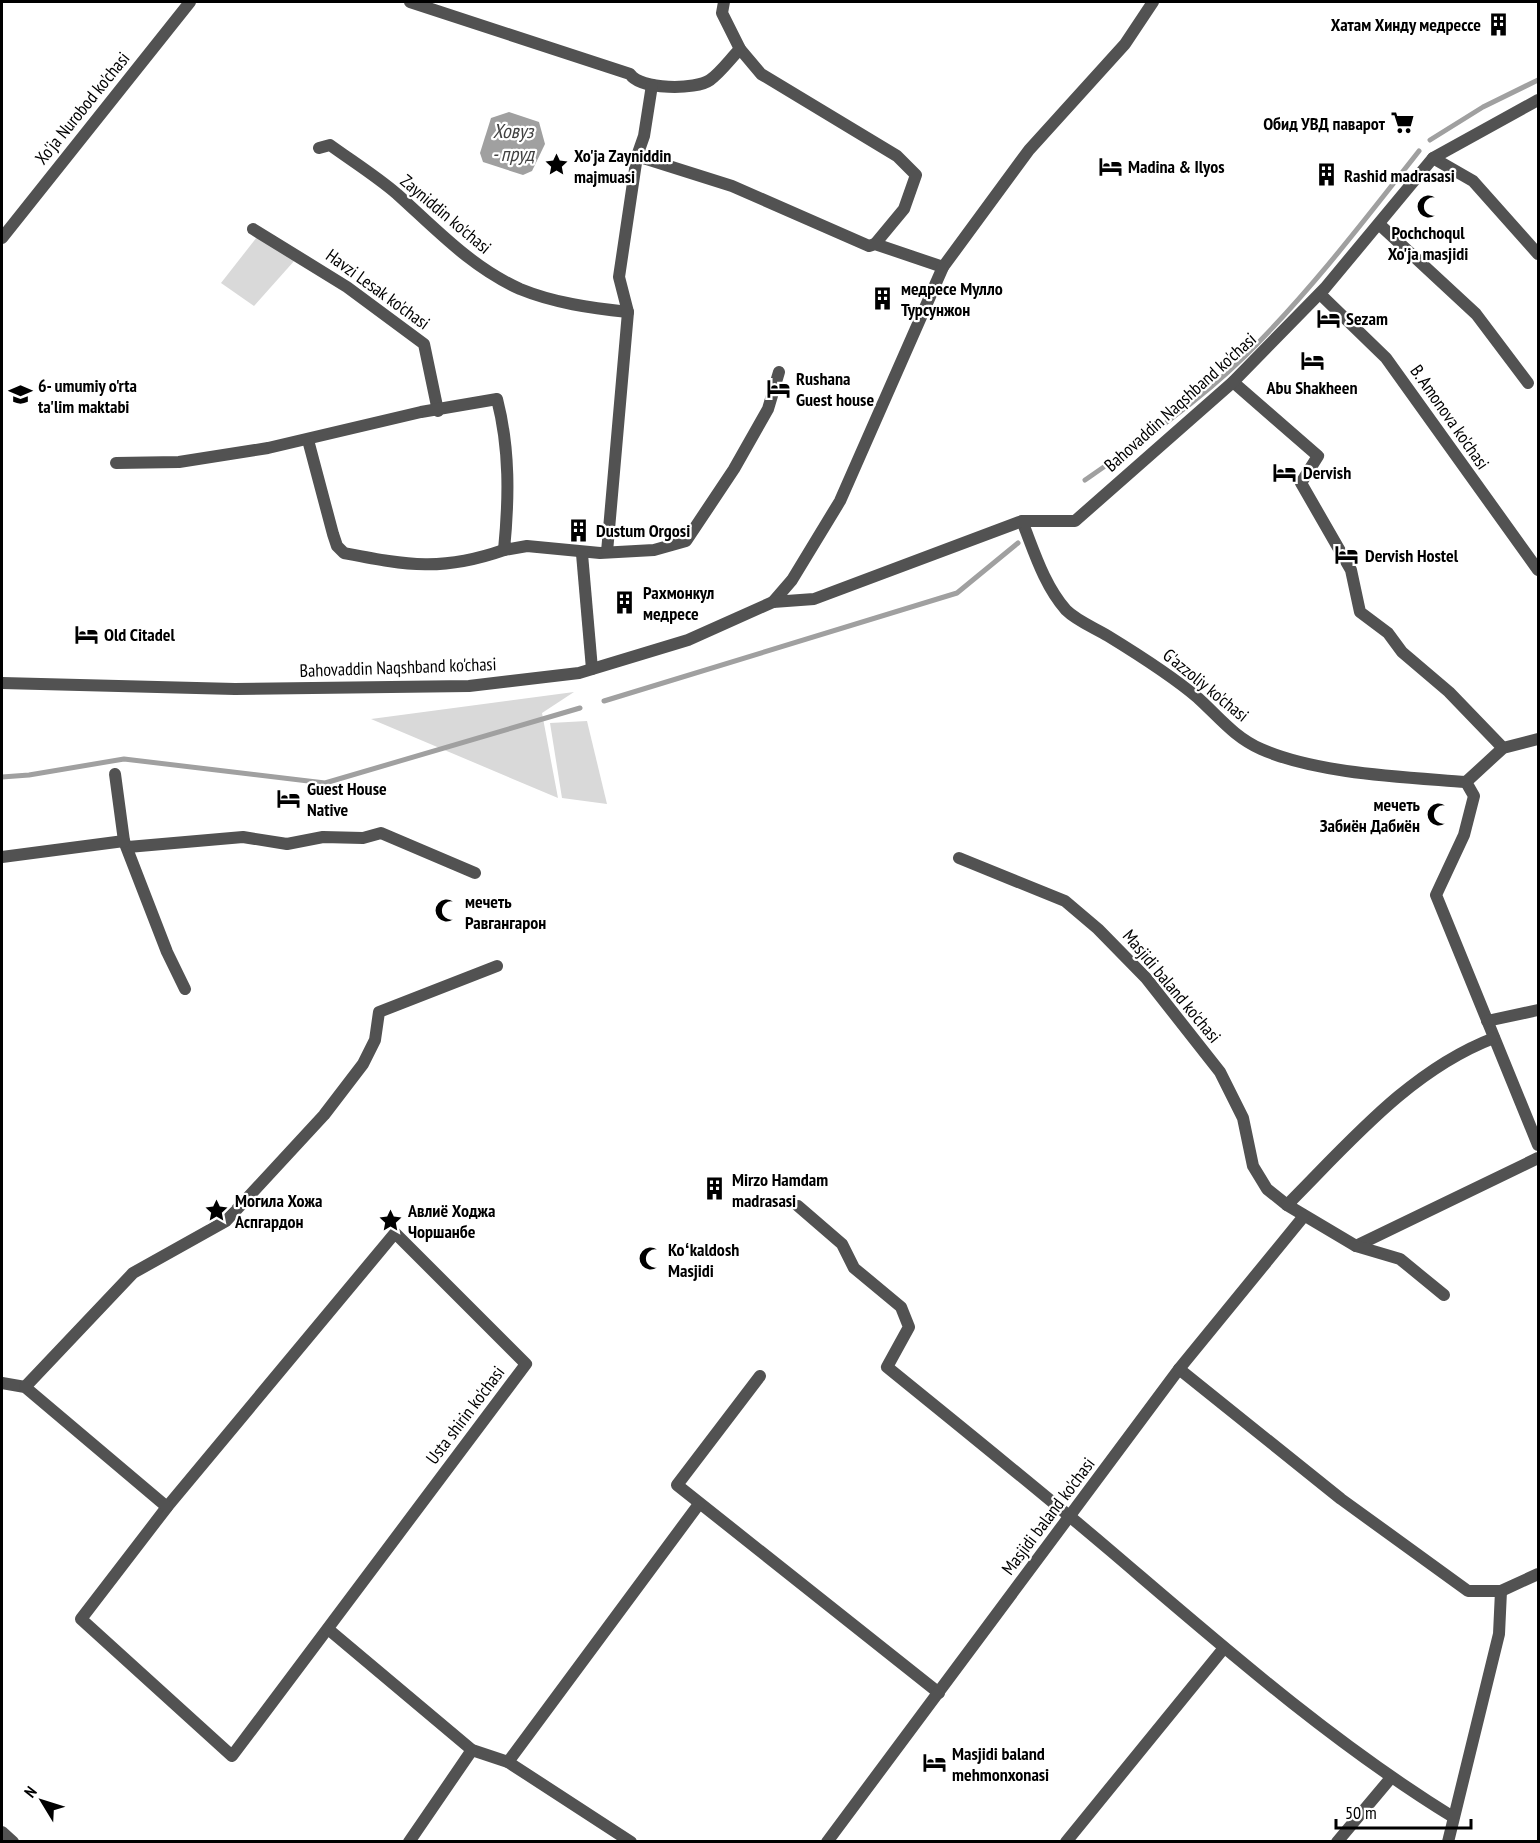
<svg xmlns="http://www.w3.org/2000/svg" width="1540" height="1843" viewBox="0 0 1540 1843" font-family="'PT Sans Narrow',sans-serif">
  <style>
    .green { fill: #d9d9d9 }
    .water { fill: #a0a0a0 }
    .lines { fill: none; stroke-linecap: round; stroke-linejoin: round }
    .stream { stroke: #a0a0a0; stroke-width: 5 }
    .pedestrian { stroke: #525252; stroke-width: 12 }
    .minor { stroke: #525252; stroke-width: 12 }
    .labels { text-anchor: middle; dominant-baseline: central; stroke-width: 4.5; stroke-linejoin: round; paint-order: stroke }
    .poi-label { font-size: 18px; font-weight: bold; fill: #000; stroke: #fff; text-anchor: start }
    .street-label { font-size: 18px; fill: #000; stroke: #fff }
    .water-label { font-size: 20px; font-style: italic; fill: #414141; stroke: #fff }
  </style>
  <rect width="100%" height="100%" fill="#fff"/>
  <g class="green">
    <path d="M 257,237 L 295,260 L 254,306 L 221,283 Z"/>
    <path d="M 574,692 L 542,713 L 558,798 L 371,719 Z"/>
    <path d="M 587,721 L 607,804 L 562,798 L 550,723 Z"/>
  </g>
  <path class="water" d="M 509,112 L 539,122 L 545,144 L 532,171 L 523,175 L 483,162 L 480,153 L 491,118 Z"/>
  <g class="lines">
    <g class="stream">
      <path d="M 1430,140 L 1483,107 L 1538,80"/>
      <path d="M 1085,480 C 1140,442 1197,403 1244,357 C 1308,294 1364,221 1419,151"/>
      <path d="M 604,701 L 957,593 L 1018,543"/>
      <path d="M 2,777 L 29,775 L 124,759 L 325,783 L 580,708"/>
    </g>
    <g class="pedestrian">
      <path d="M 115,774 L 124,841 L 167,952 L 185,989"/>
      <path d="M 128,847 L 243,837 L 287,844 L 323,837 L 363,838 L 381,833 L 475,873"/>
      <path d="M 2,857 L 124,841"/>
      <path d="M 959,858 L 1065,901 L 1098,929 L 1146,978 L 1220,1072 L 1243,1118 L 1253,1166 L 1267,1189 L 1287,1205"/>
    </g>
    <g class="minor">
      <path d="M 410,2 L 630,74 C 640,90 696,90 710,80 C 721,72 731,58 740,49"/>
      <path d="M 724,2 L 722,13 L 740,49 L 761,74 L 897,156 L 916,175 L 904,209 L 875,244"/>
      <path d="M 319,148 L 330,145 C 352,161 376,176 397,194 C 436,229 471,267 520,289 C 554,303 591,308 628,312"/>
      <path d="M 637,156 L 732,186 L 869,246 L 875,244 L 943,267"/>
      <path d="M 1433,158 L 1473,181 L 1538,254"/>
      <path d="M 1380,225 L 1476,314 L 1528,383"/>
      <path d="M 253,229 L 347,287 L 424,344 L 438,411"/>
      <path d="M 2,238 L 190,2"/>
      <path d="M 1320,294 L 1386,358 L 1538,570"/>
      <path d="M 1233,382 L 1318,456 L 1301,483 L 1351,570 L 1360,612 L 1388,633 L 1402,652 L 1449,692 L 1503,748"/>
      <path d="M 308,440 L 333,534 L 337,546 L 344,553 C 407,565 441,572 504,550"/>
      <path d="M 116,463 L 179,462 L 268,448 L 421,412 L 497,399 C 510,449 509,499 504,550 L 527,546 L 600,553 L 654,550 L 686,541 L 734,469 L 768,409 L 779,372"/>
      <path d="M 1022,521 C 1034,551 1044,585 1066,610 C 1077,621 1095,628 1108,636 C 1139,655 1171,675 1198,698 C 1219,717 1234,737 1261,749 C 1317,774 1405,777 1466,782"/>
      <path d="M 607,552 L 628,312 L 619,277 L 637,156 L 644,136 L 652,85"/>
      <path d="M 582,554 L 592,669"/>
      <path d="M 773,602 L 792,580 L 840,501 L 943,267 L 1029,150 L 1125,44 L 1153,2"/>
      <path d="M 2,683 L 235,689 L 469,686 L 579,673 L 688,640 L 773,602 L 814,599 L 1022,521 L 1075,521 L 1233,382 L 1325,288 L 1433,158 L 1538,100"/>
      <path d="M 1538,739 L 1503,748 L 1466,782 L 1474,796 L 1464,835 L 1436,895 L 1538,1145"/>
      <path d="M 1487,1021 L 1538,1010"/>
      <path d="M 798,1206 L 842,1244 L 854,1268 L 901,1307 L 909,1327 L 887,1367 C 962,1428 1038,1489 1112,1552 C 1221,1645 1331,1742 1453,1817"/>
      <path d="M 395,1233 L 526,1364 L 232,1756 L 81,1619 L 167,1507 Z"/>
      <path d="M 1356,1246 L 1538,1158"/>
      <path d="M 1444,1295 L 1400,1259 L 1356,1246 L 1287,1205 C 1349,1143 1410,1070 1494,1038"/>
      <path d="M 1179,1369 L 1341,1499 L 1468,1591 L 1501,1591 L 1538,1574"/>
      <path d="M 760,1376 L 677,1485 L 939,1693"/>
      <path d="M 2,1383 L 25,1387 L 167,1507"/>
      <path d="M 25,1387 L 133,1273 L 226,1221 L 324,1115 L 363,1064 L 375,1040 L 379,1012 L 497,966"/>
      <path d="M 328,1629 L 472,1750 L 508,1762 L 699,1504"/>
      <path d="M 508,1762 L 631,1842"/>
      <path d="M 2,1832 L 13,1842"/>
      <path d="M 409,1842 L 472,1750"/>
      <path d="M 827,1842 L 1179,1369 L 1304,1216"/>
      <path d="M 1066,1842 L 1224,1648"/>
      <path d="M 1337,1842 L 1390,1779"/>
      <path d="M 1448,1842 L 1499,1634 L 1501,1591"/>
    </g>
  </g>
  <defs>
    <symbol id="building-bare" viewBox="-9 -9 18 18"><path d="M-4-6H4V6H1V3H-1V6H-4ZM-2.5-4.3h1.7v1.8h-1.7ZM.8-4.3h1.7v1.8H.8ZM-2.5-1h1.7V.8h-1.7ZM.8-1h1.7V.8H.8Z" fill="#000" stroke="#fff" stroke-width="2.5" paint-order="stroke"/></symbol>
    <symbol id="supermarket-bare" viewBox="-9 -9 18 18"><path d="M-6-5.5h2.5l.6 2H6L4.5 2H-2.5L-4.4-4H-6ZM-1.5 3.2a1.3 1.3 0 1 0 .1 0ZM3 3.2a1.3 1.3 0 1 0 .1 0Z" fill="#000" stroke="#fff" stroke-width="2.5" paint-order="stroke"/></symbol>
    <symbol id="sight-bare" viewBox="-9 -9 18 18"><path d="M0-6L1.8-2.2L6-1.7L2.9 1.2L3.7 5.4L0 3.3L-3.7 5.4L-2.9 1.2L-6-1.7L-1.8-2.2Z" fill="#000" stroke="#fff" stroke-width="2.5" paint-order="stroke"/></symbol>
    <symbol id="hotel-bare" viewBox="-9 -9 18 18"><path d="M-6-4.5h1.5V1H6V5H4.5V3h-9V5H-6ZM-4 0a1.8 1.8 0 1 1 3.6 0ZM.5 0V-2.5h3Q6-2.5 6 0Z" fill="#000" stroke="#fff" stroke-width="2.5" paint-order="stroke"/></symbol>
    <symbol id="mosque-bare" viewBox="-9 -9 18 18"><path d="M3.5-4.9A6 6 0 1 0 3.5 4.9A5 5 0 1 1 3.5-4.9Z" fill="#000" stroke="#fff" stroke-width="2.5" paint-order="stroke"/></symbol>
    <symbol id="school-bare" viewBox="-9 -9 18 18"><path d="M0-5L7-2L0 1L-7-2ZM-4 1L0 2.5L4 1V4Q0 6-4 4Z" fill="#000" stroke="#fff" stroke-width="2.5" paint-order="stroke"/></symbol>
  </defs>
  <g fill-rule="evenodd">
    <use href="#building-bare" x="1482" y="8" width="33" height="33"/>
    <use href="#supermarket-bare" x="1386" y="106" width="33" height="33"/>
    <use href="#sight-bare" x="540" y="148" width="33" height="33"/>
    <use href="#hotel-bare" x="1094" y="150" width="33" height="33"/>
    <use href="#building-bare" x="1310" y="158" width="33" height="33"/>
    <use href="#mosque-bare" x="1412" y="190" width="33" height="33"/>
    <use href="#building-bare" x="866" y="282" width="33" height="33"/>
    <use href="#hotel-bare" x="1312" y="302" width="33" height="33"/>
    <use href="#hotel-bare" x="1296" y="344" width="33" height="33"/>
    <use href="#hotel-bare" x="762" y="372" width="33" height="33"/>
    <use href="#school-bare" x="4" y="378" width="33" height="33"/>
    <use href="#hotel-bare" x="1268" y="456" width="33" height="33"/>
    <use href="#building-bare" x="562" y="514" width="33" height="33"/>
    <use href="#hotel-bare" x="1330" y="538" width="33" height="33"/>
    <use href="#building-bare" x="608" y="586" width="33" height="33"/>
    <use href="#hotel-bare" x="70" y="618" width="33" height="33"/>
    <use href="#hotel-bare" x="272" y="782" width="33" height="33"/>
    <use href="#mosque-bare" x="1422" y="798" width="33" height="33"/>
    <use href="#mosque-bare" x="430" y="894" width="33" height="33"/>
    <use href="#building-bare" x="698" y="1172" width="33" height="33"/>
    <use href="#sight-bare" x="200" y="1194" width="33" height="33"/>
    <use href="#sight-bare" x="374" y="1204" width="33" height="33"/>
    <use href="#mosque-bare" x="634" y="1242" width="33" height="33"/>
    <use href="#hotel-bare" x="918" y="1746" width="33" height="33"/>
  </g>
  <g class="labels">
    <g class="poi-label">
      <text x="1481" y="24" text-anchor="end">Хатам Хинду медрессе</text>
      <text x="1385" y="123" text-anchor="end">Обид УВД паварот</text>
      <text x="574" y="155">Xo'ja Zayniddin<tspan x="574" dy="21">majmuasi</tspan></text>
      <text x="1128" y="166">Madina &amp; Ilyos</text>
      <text x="1344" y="175">Rashid madrasasi</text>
      <text x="1428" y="232" text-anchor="middle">Pochchoqul<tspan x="1428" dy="21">Xo'ja masjidi</tspan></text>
      <text x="901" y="288">медресе Мулло<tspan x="901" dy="21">Турсунжон</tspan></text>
      <text x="1346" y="318">Sezam</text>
      <text x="796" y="378">Rushana<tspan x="796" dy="21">Guest house</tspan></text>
      <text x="38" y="385">6- umumiy o'rta<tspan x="38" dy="21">ta'lim maktabi</tspan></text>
      <text x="1312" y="387" text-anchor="middle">Abu Shakheen</text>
      <text x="1303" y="472">Dervish</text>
      <text x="596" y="530">Dustum Orgosi</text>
      <text x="1365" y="555">Dervish Hostel</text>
      <text x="643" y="592">Рахмонкул<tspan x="643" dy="21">медресе</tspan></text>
      <text x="104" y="634">Old Citadel</text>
      <text x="307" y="788">Guest House<tspan x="307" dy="21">Native</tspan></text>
      <text x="1420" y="804" text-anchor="end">мечеть<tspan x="1420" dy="21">Забиён Дабиён</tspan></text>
      <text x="465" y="901">мечеть<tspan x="465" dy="21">Равгангарон</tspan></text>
      <text x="732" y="1179">Mirzo Hamdam<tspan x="732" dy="21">madrasasi</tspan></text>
      <text x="235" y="1200">Могила Хожа<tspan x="235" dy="21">Аспгардон</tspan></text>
      <text x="408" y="1210">Авлиё Ходжа<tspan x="408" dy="21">Чоршанбе</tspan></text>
      <text x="668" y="1249">Koʻkaldosh<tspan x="668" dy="21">Masjidi</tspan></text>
      <text x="952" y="1753">Masjidi baland<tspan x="952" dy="21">mehmonxonasi</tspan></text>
    </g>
    <g class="street-label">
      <text transform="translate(82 108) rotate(-51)">Xo'ja Nurobod ko'chasi</text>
      <text transform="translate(446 214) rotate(40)">Zayniddin ko'chasi</text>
      <text transform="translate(378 289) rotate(36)">Havzi Lesak ko'chasi</text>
      <text transform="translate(1180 402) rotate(-42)">Bahovaddin Naqshband ko'chasi</text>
      <text transform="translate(1450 417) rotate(55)">B. Amonova ko'chasi</text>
      <text transform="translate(398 667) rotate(-2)">Bahovaddin Naqshband ko'chasi</text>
      <text transform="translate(1206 685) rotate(39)">G'azzoliy ko'chasi</text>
      <text transform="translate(1172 986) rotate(50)">Masjidi baland ko'chasi</text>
      <text transform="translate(465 1415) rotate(-53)">Usta shirin ko'chasi</text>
      <text transform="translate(1048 1516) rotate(-53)">Masjidi baland ko'chasi</text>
    </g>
    <g class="water-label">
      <text x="513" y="131">Ховуз<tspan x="513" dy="23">- пруд</tspan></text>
    </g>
  </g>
  <rect width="1540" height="1843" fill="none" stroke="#000000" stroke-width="6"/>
  <g transform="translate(42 1801) rotate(308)" stroke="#ffffff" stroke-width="4.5" paint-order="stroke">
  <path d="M0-4.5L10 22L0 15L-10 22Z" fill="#000000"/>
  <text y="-9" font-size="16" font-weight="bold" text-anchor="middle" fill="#000000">N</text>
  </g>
  <path d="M1336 1819v9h135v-9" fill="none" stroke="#000000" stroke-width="3"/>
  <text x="1345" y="1819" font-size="18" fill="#000000" stroke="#ffffff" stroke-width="4.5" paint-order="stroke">50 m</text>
</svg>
